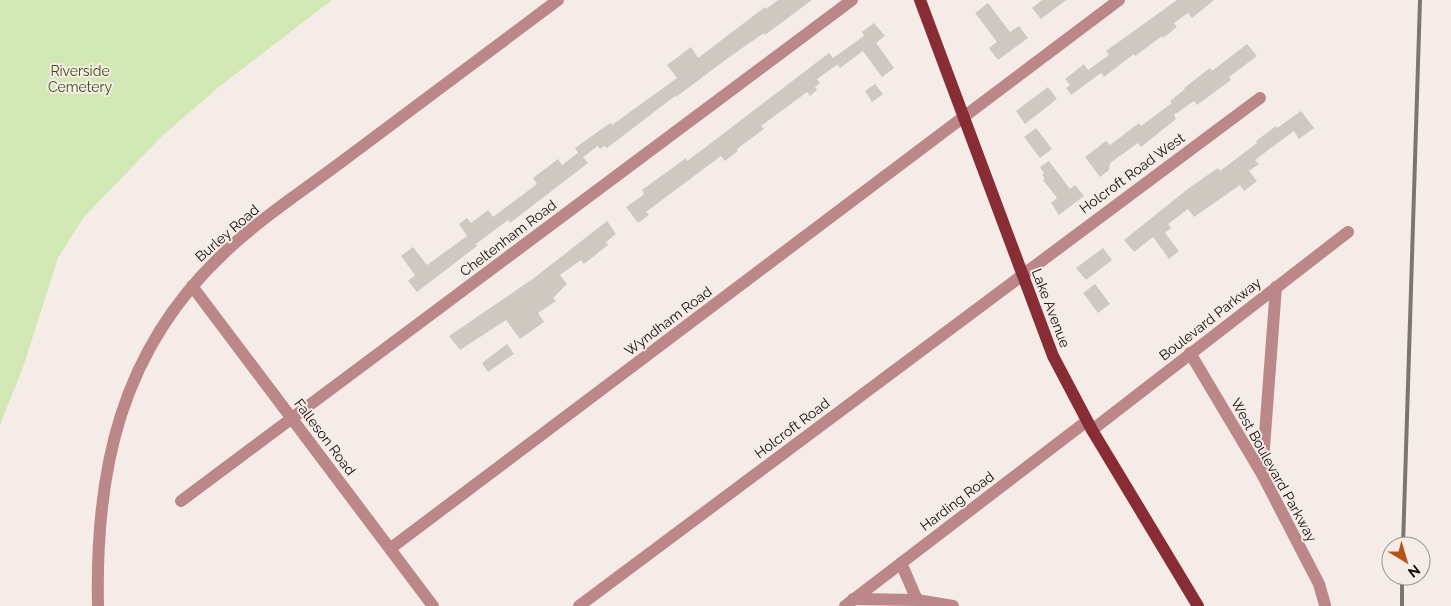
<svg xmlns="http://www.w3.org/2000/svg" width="1451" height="606" viewBox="0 0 1451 606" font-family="Raleway,sans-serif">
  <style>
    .green { fill: #d1e7b4 }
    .building { fill: #cfc8c1 }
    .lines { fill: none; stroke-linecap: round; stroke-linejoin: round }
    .minor { stroke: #bc8788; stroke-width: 12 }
    .major { stroke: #882d36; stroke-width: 12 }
    .rail { stroke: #7b7572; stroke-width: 4 }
    .labels { text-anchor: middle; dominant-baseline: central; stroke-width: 4; stroke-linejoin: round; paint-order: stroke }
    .park-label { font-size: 14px; fill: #384e0d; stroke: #f5ece7 }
    .street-label { font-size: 14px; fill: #0e0b09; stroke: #f5ece7 }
  </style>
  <rect width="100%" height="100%" fill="#f5ece7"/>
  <path class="green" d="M 0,0 L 332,0 L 220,86 L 161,137 L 83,218 L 58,258 L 23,367 L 0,425 Z"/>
  <g class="building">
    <path d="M 778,0 L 812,0 L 765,35 L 764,33 L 728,58 L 676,97 L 675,96 L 607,148 L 605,146 L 600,149 L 598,146 L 583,157 L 588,163 L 510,223 L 508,220 L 476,244 L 477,246 L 417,292 L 408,281 L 415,275 L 401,256 L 413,247 L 427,265 L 467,236 L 459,224 L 467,218 L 471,223 L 488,210 L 493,217 L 537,184 L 533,178 L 558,159 L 562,165 L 578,153 L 575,148 L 610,123 L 612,125 L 677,78 L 667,65 L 691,47 L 698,58 L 765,7 L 766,9 Z"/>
    <path d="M 1042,0 L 1066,0 L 1041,19 L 1032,8 Z"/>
    <path d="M 1177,0 L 1214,0 L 1192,18 L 1188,13 L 1174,23 L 1177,27 L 1163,38 L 1162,36 L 1135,56 L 1134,54 L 1104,77 L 1101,73 L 1071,95 L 1066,88 L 1070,85 L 1065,79 L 1084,64 L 1088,70 L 1109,55 L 1106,51 Z"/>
    <path d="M 988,3 L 1010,32 L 1019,26 L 1028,38 L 998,60 L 989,48 L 997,42 L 975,13 Z"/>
    <path d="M 874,23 L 885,36 L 876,43 L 894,68 L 882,77 L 863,51 L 840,68 L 833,58 L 864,36 L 862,32 Z"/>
    <path d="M 1247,44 L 1257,56 L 1229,77 L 1231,80 L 1197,105 L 1194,101 L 1174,115 L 1176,119 L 1141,147 L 1138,143 L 1110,163 L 1109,170 L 1100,177 L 1085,157 L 1106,141 L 1110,145 L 1139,123 L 1141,126 L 1172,103 L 1170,101 L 1185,89 L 1184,88 L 1210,68 L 1212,71 Z"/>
    <path d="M 829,53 L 838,64 L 817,79 L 820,83 L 815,87 L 817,90 L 810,96 L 807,92 L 761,126 L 764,129 L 737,149 L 738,151 L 725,161 L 721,156 L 646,212 L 649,215 L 638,223 L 626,207 L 642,196 L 644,193 L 642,190 L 686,158 L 687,161 L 711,143 Z"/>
    <path d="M 875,84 L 883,94 L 872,102 L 865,91 Z"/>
    <path d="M 1048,87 L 1057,99 L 1025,124 L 1016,111 Z"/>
    <path d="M 1301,111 L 1314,128 L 1299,139 L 1294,131 L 1255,160 L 1259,164 L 1249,171 L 1257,181 L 1244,191 L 1240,185 L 1194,217 L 1188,209 L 1168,224 L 1171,228 L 1165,233 L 1179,251 L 1169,259 L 1153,237 L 1134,252 L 1124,240 L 1189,188 L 1218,168 L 1220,171 L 1257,143 L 1256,141 L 1276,126 L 1277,128 Z"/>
    <path d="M 1036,128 L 1052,149 L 1040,158 L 1024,137 Z"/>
    <path d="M 1049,161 L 1070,189 L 1075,185 L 1084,196 L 1059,215 L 1051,203 L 1057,198 L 1043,180 L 1045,179 L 1042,175 L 1044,173 L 1040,167 Z"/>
    <path d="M 607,221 L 616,234 L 606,242 L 608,245 L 584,264 L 581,260 L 560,275 L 567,284 L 553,298 L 556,301 L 538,313 L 544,322 L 520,339 L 506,320 L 460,350 L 449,336 L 534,278 Z"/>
    <path d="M 1103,248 L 1112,260 L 1086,280 L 1076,268 Z"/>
    <path d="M 1095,284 L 1110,304 L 1098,313 L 1083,293 Z"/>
    <path d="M 507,344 L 514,354 L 488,372 L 482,363 Z"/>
  </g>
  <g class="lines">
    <g class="minor">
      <path d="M 192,286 L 433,606"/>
      <path d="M 1190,353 L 1262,474 L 1319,584 L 1325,605"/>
      <path d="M 1092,430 L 1348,232"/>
      <path d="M 1262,474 L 1276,287"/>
      <path d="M 181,501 L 852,0"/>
      <path d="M 391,548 L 1119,0"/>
      <path d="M 901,563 L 917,600"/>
      <path d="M 853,599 L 917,600 L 953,606"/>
      <path d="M 98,606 C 95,469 121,349 225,252 C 261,218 304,190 344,160 C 415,107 487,53 558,0"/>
      <path d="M 579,606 L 1260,98"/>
      <path d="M 845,606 L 1087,421"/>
    </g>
    <path class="major" d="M 920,0 L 1053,356 L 1092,430 L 1198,606"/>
    <g class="rail">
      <path d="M 1403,546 L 1420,0"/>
      <path d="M 1402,606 L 1402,576"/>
    </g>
  </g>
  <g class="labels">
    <g class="park-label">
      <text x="80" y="71">Riverside<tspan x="80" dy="16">Cemetery</tspan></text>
    </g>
    <g class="street-label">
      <text transform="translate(1132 173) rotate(-36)">Holcroft Road West</text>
      <text transform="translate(227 233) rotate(-41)">Burley Road</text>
      <text transform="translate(508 238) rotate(-37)">Cheltenham Road</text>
      <text transform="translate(1051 308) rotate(69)">Lake Avenue</text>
      <text transform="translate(1210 319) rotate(-38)">Boulevard Parkway</text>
      <text transform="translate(668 321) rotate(-37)">Wyndham Road</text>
      <text transform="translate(792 428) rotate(-37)">Holcroft Road</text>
      <text transform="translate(325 437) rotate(53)">Falleson Road</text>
      <text transform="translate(1274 470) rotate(61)">West Boulevard Parkway</text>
      <text transform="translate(957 501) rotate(-37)">Harding Road</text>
    </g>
  </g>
  <g transform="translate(1406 561) rotate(142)"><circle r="24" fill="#f5ece7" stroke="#99928e"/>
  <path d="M0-4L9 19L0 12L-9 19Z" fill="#b55317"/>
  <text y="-8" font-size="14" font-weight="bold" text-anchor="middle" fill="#0e0b09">N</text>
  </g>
</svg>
